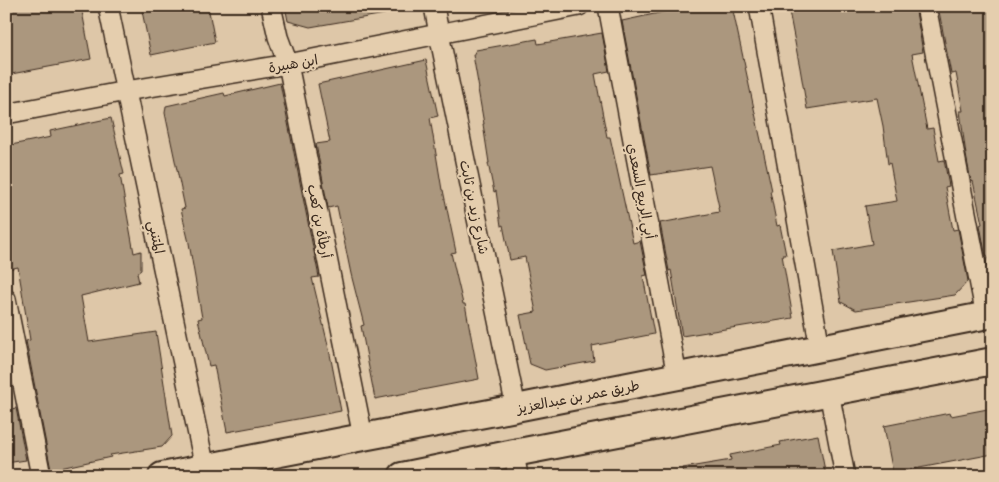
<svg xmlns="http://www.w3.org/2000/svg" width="999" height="482" viewBox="0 0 999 482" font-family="'Patrick Hand','Playpen Sans Arabic',sans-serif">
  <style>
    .building { fill: #ab977e; stroke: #3b2a1e }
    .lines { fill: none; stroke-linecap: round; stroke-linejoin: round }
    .minor-casing { stroke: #3b2a1e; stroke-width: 22 }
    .secondary-casing { stroke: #3b2a1e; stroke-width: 30 }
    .minor { stroke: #e5ceae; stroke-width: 19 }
    .secondary { stroke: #e5ceae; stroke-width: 26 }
    .labels { text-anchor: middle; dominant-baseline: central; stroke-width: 4.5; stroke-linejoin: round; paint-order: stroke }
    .street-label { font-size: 14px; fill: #3b2a1e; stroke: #e5ceae }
  </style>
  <rect width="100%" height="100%" fill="#dec7a8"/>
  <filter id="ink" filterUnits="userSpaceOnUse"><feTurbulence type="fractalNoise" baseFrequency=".02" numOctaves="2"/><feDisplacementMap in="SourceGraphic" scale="10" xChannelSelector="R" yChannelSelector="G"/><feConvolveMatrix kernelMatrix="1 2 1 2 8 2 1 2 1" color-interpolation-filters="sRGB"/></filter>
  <g filter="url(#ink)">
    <g class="building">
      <path d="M 6,6 L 81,6 L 91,59 L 6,75 Z"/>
      <path d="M 141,6 L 208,6 L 215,42 L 151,55 Z"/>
      <path d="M 285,6 L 384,6 L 385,14 L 310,27 L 288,21 Z"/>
      <path d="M 691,6 L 732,6 L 758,127 L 766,163 L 772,191 L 770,191 L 777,226 L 780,225 L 786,255 L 782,255 L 793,318 L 682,336 L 671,270 L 669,271 L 660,223 L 719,212 L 718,208 L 719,207 L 710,166 L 651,175 L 622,21 Z"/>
      <path d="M 788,6 L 915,6 L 923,52 L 912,54 L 927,129 L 933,128 L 939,161 L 944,160 L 949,186 L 945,187 L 953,230 L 958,229 L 968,281 L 955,295 L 856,310 L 841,302 L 833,251 L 872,244 L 865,206 L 897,201 L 890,163 L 888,164 L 883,126 L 877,98 L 807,109 L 800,68 Z"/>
      <path d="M 938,6 L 993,6 L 993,269 L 985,252 L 980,225 L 982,224 L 973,181 L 971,182 L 966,155 L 960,111 L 963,111 L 956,73 L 951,74 Z"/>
      <path d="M 602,33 L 609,71 L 595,74 L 607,137 L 610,137 L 633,243 L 640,241 L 647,275 L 643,276 L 654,334 L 592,346 L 594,361 L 545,370 L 530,364 L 520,315 L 536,312 L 525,257 L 510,260 L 503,225 L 501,226 L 496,191 L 494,192 L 488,163 L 489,163 L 483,124 L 484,124 L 478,89 L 479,89 L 473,55 L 476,50 L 537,39 L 538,44 Z"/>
      <path d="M 426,60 L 438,116 L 430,118 L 442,190 L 443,190 L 456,252 L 451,253 L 463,304 L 465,304 L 479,379 L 375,399 L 361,326 L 364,325 L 351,274 L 337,206 L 328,208 L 316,144 L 330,142 L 318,84 Z"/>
      <path d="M 280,83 L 319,277 L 312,278 L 329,349 L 341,411 L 227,432 L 214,365 L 209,366 L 198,319 L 202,318 L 189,243 L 181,209 L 185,208 L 165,113 L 166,106 L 224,93 L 225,96 Z"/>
      <path d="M 111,118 L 124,174 L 120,175 L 134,253 L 141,251 L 141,270 L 137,273 L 139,282 L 81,296 L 89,342 L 156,332 L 172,436 L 162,447 L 110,455 L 111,457 L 51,470 L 26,341 L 30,340 L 18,267 L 9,269 L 6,256 L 6,146 L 51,137 L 50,131 Z"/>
      <path d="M 16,408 L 26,460 L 6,463 L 6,410 Z"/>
      <path d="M 993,408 L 993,454 L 893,473 L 884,426 L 950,413 L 951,416 Z"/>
      <path d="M 818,435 L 826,476 L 684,476 L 683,468 L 731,460 L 730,455 L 781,445 L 780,442 Z"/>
    </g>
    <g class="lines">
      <defs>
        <g id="minor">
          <path d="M 108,6 L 205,468"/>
          <path d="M 271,6 L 278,37 L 288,64 L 363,437"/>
          <path d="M 434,6 L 439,34 L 516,408"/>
          <path d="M 608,6 L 677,376"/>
          <path d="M 759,6 L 820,348"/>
          <path d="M 926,6 L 986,316"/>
          <path d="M 6,114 L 126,91 L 288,64 L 579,6"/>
          <path d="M 6,299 L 41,476"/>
          <path d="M 829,392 L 845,476"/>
          <path d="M 514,453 L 518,476"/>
        </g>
        <g id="secondary">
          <path d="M 162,476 L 363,437 L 516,408 L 993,314"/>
          <path d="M 402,476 L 514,453 L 993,361"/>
        </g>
      </defs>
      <use href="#minor" class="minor-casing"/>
      <use href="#secondary" class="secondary-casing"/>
      <use href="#minor" class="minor"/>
      <use href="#secondary" class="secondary"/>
    </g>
  </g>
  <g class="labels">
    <g class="street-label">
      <text transform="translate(293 63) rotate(-10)">ابن هبيرة</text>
      <text transform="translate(642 191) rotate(79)">أبي الربيع السعدي</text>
      <text transform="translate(475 207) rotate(78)">شارع زيد بن ثابت</text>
      <text transform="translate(320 221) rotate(79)">أرطأة بن كعب</text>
      <text transform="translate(157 237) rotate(78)">المتنبي</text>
      <text transform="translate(578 396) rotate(-11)">طريق عمر بن عبدالعزيز</text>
    </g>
  </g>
  <rect width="999" height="482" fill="none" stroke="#e5ceae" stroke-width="25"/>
  <rect x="12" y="12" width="974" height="457" fill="none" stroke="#3b2a1e" stroke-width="2" filter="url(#ink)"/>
</svg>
